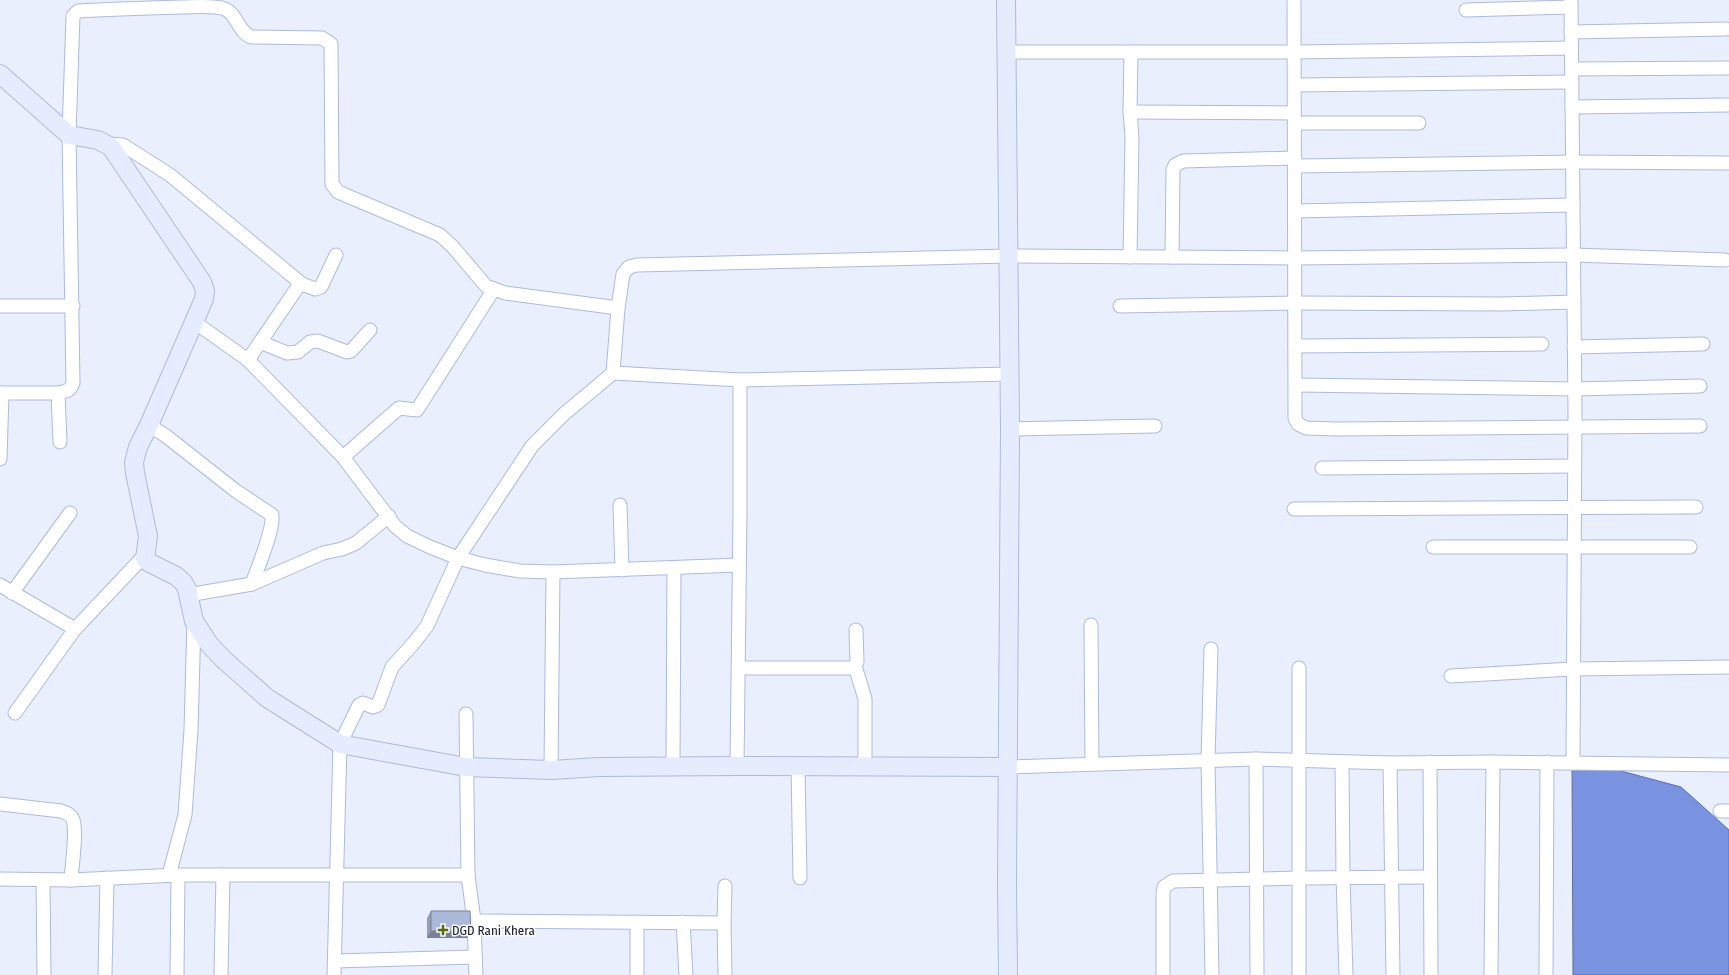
<svg xmlns="http://www.w3.org/2000/svg" width="1729" height="975" viewBox="0 0 1729 975" font-family="'Fira Sans Condensed',sans-serif">
  <style>
    .water { fill: #7a93e1; stroke: #5b6ea8 }
    .lines { fill: none; stroke-linecap: round; stroke-linejoin: round }
    .street-casing { stroke: #aebada; stroke-width: 15 }
    .secondary-casing { stroke: #aebada; stroke-width: 20 }
    .street { stroke: #fff; stroke-width: 13 }
    .secondary { stroke: #e5ecfd; stroke-width: 18 }
    .wall { fill: #949eba }
    .shaded-wall { fill: #788197 }
    .building { fill: #acb8d8; stroke: #788197 }
    .poi-dot { fill: #59680f; stroke: #fcfcfc; stroke-width: 1.5 }
    .labels { text-anchor: middle; dominant-baseline: central; stroke-width: 3; stroke-linejoin: round; paint-order: stroke }
    .poi-label { font-size: 13px; fill: #131722; stroke: #fcfcfc; text-anchor: start }
  </style>
  <rect width="100%" height="100%" fill="#e9effc"/>
  <path class="water" d="M 1572,758 L 1681,787 L 1729,830 L 1729,975 L 1573,975 Z"/>
  <g class="lines">
    <defs>
      <g id="street">
        <path d="M 1294,0 L 1295,418 L 1298,424 L 1306,428 L 1336,429 L 1700,426"/>
        <path d="M 1571,0 L 1575,410 L 1573,763"/>
        <path d="M 1466,10 L 1571,7"/>
        <path d="M 1571,32 L 1726,29"/>
        <path d="M 1007,52 L 1294,52 L 1572,48"/>
        <path d="M 1572,69 L 1729,68"/>
        <path d="M 1295,85 L 1572,82"/>
        <path d="M 1572,107 L 1729,105"/>
        <path d="M 1130,112 L 1294,113"/>
        <path d="M 1295,123 L 1419,123"/>
        <path d="M 107,144 L 123,145 L 170,175 L 302,284"/>
        <path d="M 1296,166 L 1572,162 L 1728,163"/>
        <path d="M 1296,211 L 1573,205"/>
        <path d="M 1130,257 L 1132,137 L 1130,112 L 1131,52"/>
        <path d="M 1172,257 L 1173,170 L 1175,165 L 1183,161 L 1295,158"/>
        <path d="M 0,306 L 73,306"/>
        <path d="M 1120,306 L 1295,303 L 1502,304 L 1574,302"/>
        <path d="M 618,308 L 623,274 L 629,267 L 637,265 L 1008,256 L 1295,258 L 1573,255 L 1725,260"/>
        <path d="M 193,321 L 248,360 L 343,457 L 395,526 L 407,536 L 430,547 L 458,558 L 485,565 L 520,571 L 553,572 L 739,565"/>
        <path d="M 260,342 L 287,353 L 298,352 L 310,342 L 318,341 L 347,352 L 351,351 L 370,330"/>
        <path d="M 1295,346 L 1542,344"/>
        <path d="M 1574,347 L 1703,344"/>
        <path d="M 248,360 L 297,288 L 302,284 L 315,289 L 321,287 L 336,255"/>
        <path d="M 740,380 L 1010,374"/>
        <path d="M 1296,385 L 1574,389 L 1700,386"/>
        <path d="M 0,393 L 58,393 C 67,391 70,391 73,383 L 69,135 L 73,16 L 78,11 C 112,9 147,8 182,7 C 193,7 214,5 225,9 C 237,14 238,32 251,37 L 322,38 L 331,44 L 332,184 L 338,192 L 440,235 L 453,247 L 486,286 L 505,293 L 618,308 L 613,373 L 740,380 L 740,513 L 737,766"/>
        <path d="M 58,393 L 60,442"/>
        <path d="M 149,425 L 166,436 L 236,491 L 272,515 C 274,530 257,569 252,584"/>
        <path d="M 1010,429 L 1155,426"/>
        <path d="M 343,457 L 399,408 L 417,410 L 494,289"/>
        <path d="M 0,459 L 2,393"/>
        <path d="M 1322,468 L 1574,466"/>
        <path d="M 620,505 L 622,570"/>
        <path d="M 1294,509 L 1696,507"/>
        <path d="M 1433,547 L 1690,547"/>
        <path d="M 0,585 L 75,629"/>
        <path d="M 12,593 L 70,513"/>
        <path d="M 188,595 L 252,584 L 323,553 L 342,549 L 356,543 L 389,516"/>
        <path d="M 1091,625 L 1092,764"/>
        <path d="M 1211,649 L 1208,760 L 1212,975"/>
        <path d="M 855,666 L 865,699 L 865,767"/>
        <path d="M 739,668 L 853,668 L 857,662 L 856,630"/>
        <path d="M 1299,668 L 1299,975"/>
        <path d="M 1451,676 L 1572,669 L 1729,667"/>
        <path d="M 15,713 L 75,629 L 145,555"/>
        <path d="M 466,714 L 468,875 L 474,921 L 476,975"/>
        <path d="M 1256,759 L 1257,975"/>
        <path d="M 1430,762 L 1431,975"/>
        <path d="M 1342,763 L 1343,877 L 1346,975"/>
        <path d="M 1390,763 L 1393,975"/>
        <path d="M 673,767 L 674,568"/>
        <path d="M 798,767 L 800,878"/>
        <path d="M 1008,767 L 1256,759 L 1390,763 L 1493,762 L 1729,765"/>
        <path d="M 551,770 L 553,572"/>
        <path d="M 0,804 L 61,811 C 66,813 71,814 73,820 C 77,832 72,865 71,880"/>
        <path d="M 1720,811 L 1729,811"/>
        <path d="M 169,875 L 185,815 L 191,730 L 194,621"/>
        <path d="M 0,879 L 71,880 L 178,875 L 468,875"/>
        <path d="M 43,880 L 44,975"/>
        <path d="M 474,921 L 724,923 L 725,975"/>
        <path d="M 637,922 L 637,975"/>
        <path d="M 683,922 L 686,975"/>
        <path d="M 724,923 L 725,886"/>
        <path d="M 335,961 L 474,957"/>
        <path d="M 105,975 L 107,878"/>
        <path d="M 177,975 L 178,875"/>
        <path d="M 221,975 L 223,875"/>
        <path d="M 334,975 L 340,744 L 359,705 L 363,703 L 373,707 L 378,705 L 392,667 L 413,644 L 427,626 L 458,558 L 532,446 L 564,414 L 613,373"/>
        <path d="M 1163,975 L 1163,894 L 1164,887 L 1173,881 L 1299,878 L 1430,877"/>
        <path d="M 1491,975 L 1493,762"/>
        <path d="M 1546,975 L 1547,762"/>
      </g>
      <g id="secondary">
        <path d="M 1006,0 L 1010,429 L 1007,884 L 1008,975"/>
        <path d="M 0,74 L 69,135 L 98,140 L 111,147 L 202,282 L 205,291 L 204,299 L 149,425 L 138,447 L 134,462 L 135,473 L 148,536 L 145,559 L 148,562 L 176,576 L 183,582 L 187,589 L 194,621 L 209,644 L 223,659 L 267,698 L 340,744 L 466,767 L 551,770 L 599,767 L 737,766 L 1008,767"/>
      </g>
    </defs>
    <use href="#street" class="street-casing"/>
    <use href="#secondary" class="secondary-casing"/>
    <use href="#street" class="street"/>
    <use href="#secondary" class="secondary"/>
  </g>
  <path class="wall" d="M 431,911 L 471,931 L 467,938 L 427,938 L 427,918 Z"/>
  <path class="shaded-wall" d="M 431,931 L 471,931 L 467,938 L 427,938 Z"/>
  <path class="building" d="M 431,911 L 470,911 L 471,931 L 431,931 Z"/>
  <path class="poi-dot" d="M441 924h4v4h4v4h-4v4h-4v-4h-4v-4h4z"/>
  <g class="labels">
    <g class="poi-label">
      <text x="452" y="930">DGD Rani Khera</text>
    </g>
  </g>
</svg>
